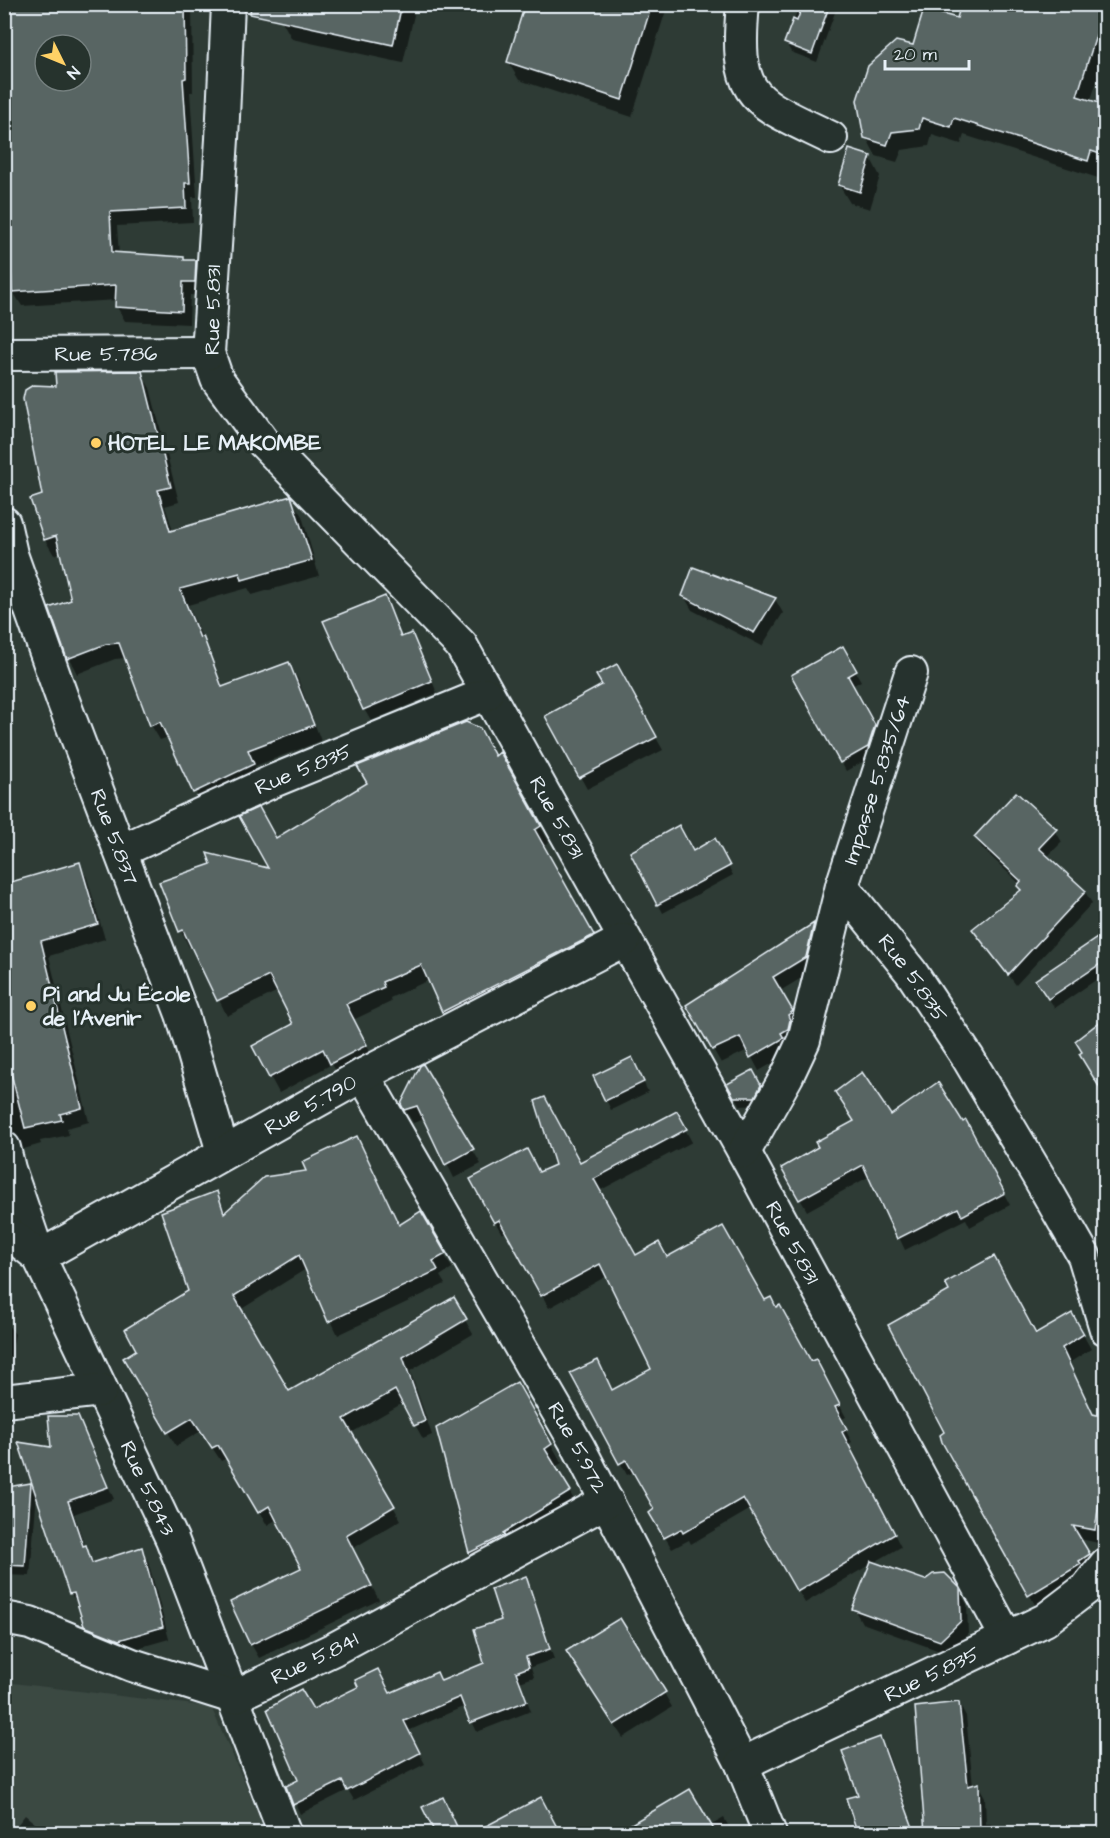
<svg xmlns="http://www.w3.org/2000/svg" width="1110" height="1838" viewBox="0 0 1110 1838" font-family="'Architects Daughter',sans-serif">
  <style>
    .built { fill: #3b4843 }
    .shadow { fill: #0007; fill-rule: evenodd }
    .building { fill: #596563; stroke: #e8f1f8; stroke-width: 1.5; fill-rule: evenodd }
    .lines { fill: none; stroke-linecap: round; stroke-linejoin: round }
    .minor-casing { stroke: #e8f1f8; stroke-width: 36 }
    .minor { stroke: #26332d; stroke-width: 32 }
    .poi-dot { fill: #ffd166; stroke: #26332d; stroke-width: 2 }
    .labels { text-anchor: middle; dominant-baseline: central; stroke-width: 6; stroke-linejoin: round; paint-order: stroke }
    .street-label { font-size: 21px; fill: #e8f1f8; stroke: #26332d }
    .poi-label { font-size: 21px; font-weight: bold; fill: #e8f1f8; stroke: #26332d; text-anchor: start }
  </style>
  <rect width="100%" height="100%" fill="#2e3b35"/>
  <filter id="ink" filterUnits="userSpaceOnUse"><feTurbulence type="fractalNoise" baseFrequency=".0167" numOctaves="2"/><feDisplacementMap in="SourceGraphic" scale="12" xChannelSelector="R" yChannelSelector="G"/><feConvolveMatrix kernelMatrix="1 2 1 2 8 2 1 2 1" color-interpolation-filters="sRGB"/></filter>
  <g filter="url(#ink)">
    <path class="built" d="M 5,1682 L 211,1707 L 267,1833 L 5,1833 Z"/>
    <g class="shadow">
      <path d="M 26,4 L 192,4 L 193,92 L 190,92 L 197,197 L 192,197 L 193,222 L 117,226 L 119,254 L 183,258 L 185,261 L 195,262 L 203,276 L 202,296 L 190,295 L 189,324 L 125,321 L 117,307 L 117,300 L 22,306 L 13,292 L 13,275 L 8,267 L 4,100 L 9,100 ZM 45,45 L 81,45 L 81,81 L 45,81 Z"/>
      <path d="M 285,4 L 408,4 L 414,15 L 403,63 L 292,39 L 282,21 Z"/>
      <path d="M 526,4 L 668,4 L 632,117 L 519,80 L 508,62 Z"/>
      <path d="M 838,4 L 817,62 L 791,52 L 786,43 L 799,5 L 797,5 Z"/>
      <path d="M 1106,4 L 1106,55 L 1090,102 L 1106,107 L 1106,170 L 1101,168 L 1098,178 L 964,135 L 961,144 L 932,135 L 929,146 L 902,150 L 897,162 L 876,156 L 866,137 L 914,47 L 958,20 Z"/>
      <path d="M 870,157 L 880,176 L 870,209 L 850,203 L 839,185 Z"/>
      <path d="M 141,373 L 150,388 L 179,502 L 165,506 L 173,531 L 290,498 L 302,516 L 319,576 L 252,595 L 248,588 L 188,605 L 224,688 L 289,663 L 298,679 L 321,741 L 255,766 L 262,780 L 203,807 L 169,737 L 160,740 L 151,725 L 126,658 L 115,659 L 77,674 L 69,658 L 51,609 L 72,601 L 61,552 L 54,555 L 45,540 L 44,495 L 57,387 Z"/>
      <path d="M 684,596 L 775,599 L 783,613 L 762,646 L 692,610 Z"/>
      <path d="M 384,598 L 402,639 L 411,635 L 418,647 L 437,693 L 371,721 L 364,709 Z"/>
      <path d="M 842,648 L 861,681 L 852,686 L 880,735 L 873,756 L 846,771 L 793,676 Z"/>
      <path d="M 616,666 L 663,750 L 587,789 L 547,717 L 604,685 Z"/>
      <path d="M 500,754 L 549,842 L 542,846 L 602,951 L 453,1026 L 429,980 L 390,998 L 391,1002 L 353,1020 L 375,1061 L 340,1078 L 332,1064 L 279,1093 L 254,1047 L 295,1025 L 278,991 L 227,1016 L 192,945 L 189,947 L 181,931 L 271,870 L 276,840 Z"/>
      <path d="M 1055,830 L 1062,842 L 1047,857 L 1085,892 L 1092,903 L 1016,985 L 974,929 L 1021,891 L 1020,884 L 982,848 L 975,837 Z"/>
      <path d="M 714,840 L 733,875 L 663,913 L 632,853 L 693,853 Z"/>
      <path d="M 79,864 L 87,878 L 105,939 L 49,956 L 89,1122 L 67,1128 L 69,1135 L 40,1141 L 41,1144 L 24,1149 L 9,1145 L 4,1147 L 4,1054 L 8,1053 L 4,1040 L 4,875 L 7,885 Z"/>
      <path d="M 814,925 L 821,938 L 813,971 L 780,991 L 799,1026 L 790,1053 L 759,1071 L 748,1050 L 721,1063 L 688,1006 Z"/>
      <path d="M 1106,934 L 1106,973 L 1055,1008 L 1042,989 Z"/>
      <path d="M 423,1066 L 481,1164 L 454,1178 L 425,1119 L 413,1123 L 402,1104 Z"/>
      <path d="M 637,1068 L 648,1092 L 611,1110 L 595,1077 Z"/>
      <path d="M 753,1072 L 766,1095 L 760,1105 L 741,1106 L 729,1085 Z"/>
      <path d="M 681,1122 L 692,1142 L 599,1191 L 635,1257 L 667,1259 L 764,1302 L 811,1363 L 822,1373 L 846,1417 L 840,1420 L 852,1442 L 848,1444 L 901,1547 L 873,1563 L 925,1581 L 958,1589 L 967,1604 L 968,1635 L 948,1654 L 862,1623 L 854,1609 L 871,1564 L 805,1603 L 751,1509 L 691,1544 L 689,1540 L 672,1549 L 651,1513 L 656,1510 L 634,1472 L 627,1475 L 572,1374 L 613,1391 L 653,1370 L 607,1276 L 549,1308 L 507,1231 L 502,1234 L 495,1222 L 539,1173 L 580,1164 Z"/>
      <path d="M 963,1124 L 972,1133 L 1010,1205 L 970,1227 L 966,1219 L 905,1250 L 870,1176 L 807,1211 L 783,1169 Z"/>
      <path d="M 356,1137 L 400,1226 L 420,1213 L 452,1268 L 440,1276 L 445,1284 L 338,1335 L 306,1269 L 240,1310 L 288,1393 L 453,1299 L 473,1334 L 410,1371 L 432,1435 L 423,1439 L 403,1403 L 351,1433 L 401,1520 L 352,1549 L 379,1600 L 259,1658 L 251,1644 L 303,1568 L 278,1519 L 267,1525 L 227,1458 L 221,1461 L 201,1431 L 176,1446 L 125,1358 L 138,1351 L 190,1292 L 216,1193 L 226,1213 L 309,1173 Z"/>
      <path d="M 1072,1315 L 1091,1349 L 1069,1363 L 1094,1415 L 1106,1418 L 1106,1526 L 1103,1544 L 1080,1539 L 1097,1569 L 1038,1610 L 943,1441 L 1036,1336 Z"/>
      <path d="M 4,1320 L 15,1334 L 5,1384 L 4,1384 Z"/>
      <path d="M 516,1384 L 562,1463 L 555,1467 L 580,1510 L 480,1571 L 470,1553 L 437,1428 Z"/>
      <path d="M 78,1418 L 114,1499 L 74,1514 L 85,1547 L 94,1563 L 141,1549 L 148,1561 L 169,1639 L 127,1651 L 93,1638 L 79,1605 L 70,1593 L 37,1493 L 30,1576 L 4,1575 L 4,1489 L 30,1484 L 35,1489 L 53,1449 Z"/>
      <path d="M 525,1578 L 554,1659 L 531,1667 L 534,1677 L 520,1682 L 531,1711 L 477,1732 L 465,1706 L 408,1731 L 425,1764 L 354,1800 L 348,1790 L 300,1814 L 288,1787 L 300,1780 L 312,1711 L 441,1683 L 486,1664 L 503,1621 Z"/>
      <path d="M 576,1666 L 664,1693 L 672,1707 L 623,1738 Z"/>
      <path d="M 959,1703 L 966,1716 L 973,1786 L 978,1785 L 985,1797 L 986,1824 L 991,1824 L 996,1834 L 926,1834 L 917,1708 Z"/>
      <path d="M 880,1739 L 887,1751 L 916,1834 L 860,1834 L 848,1799 L 860,1796 Z"/>
      <path d="M 548,1813 L 559,1834 L 496,1834 L 500,1820 Z"/>
      <path d="M 25,1815 L 48,1834 L 10,1834 Z"/>
      <path d="M 724,1818 L 733,1834 L 629,1834 L 626,1829 L 710,1826 Z"/>
    </g>
    <g class="building">
      <path d="M 7,4 L 185,4 L 186,78 L 183,79 L 190,183 L 185,183 L 186,208 L 110,212 L 112,252 L 184,257 L 184,260 L 196,260 L 195,282 L 183,282 L 182,311 L 115,307 L 116,285 L 12,292 L 11,267 L 7,267 L 5,207 L 7,207 L 4,149 ZM 45,45 L 81,45 L 81,81 L 45,81 Z"/>
      <path d="M 251,4 L 402,4 L 393,45 L 250,14 Z"/>
      <path d="M 525,4 L 652,4 L 622,100 L 507,62 Z"/>
      <path d="M 803,4 L 830,4 L 812,54 L 784,43 L 793,19 L 797,21 Z"/>
      <path d="M 961,4 L 1106,4 L 1077,96 L 1106,105 L 1106,156 L 1091,151 L 1088,161 L 954,118 L 951,127 L 922,118 L 919,129 L 892,132 L 887,145 L 864,138 L 857,100 L 868,66 L 896,41 L 913,45 L 924,9 L 957,18 Z"/>
      <path d="M 849,149 L 871,156 L 860,192 L 838,185 Z"/>
      <path d="M 142,371 L 171,487 L 158,490 L 170,531 L 291,496 L 312,560 L 242,580 L 240,573 L 180,589 L 200,638 L 203,636 L 222,687 L 289,662 L 314,725 L 248,750 L 254,764 L 193,793 L 160,722 L 150,726 L 119,643 L 106,644 L 67,659 L 49,608 L 71,600 L 56,536 L 44,540 L 30,499 L 42,495 L 23,399 L 25,390 L 33,385 L 56,386 L 55,372 Z"/>
      <path d="M 693,567 L 776,598 L 754,633 L 682,596 Z"/>
      <path d="M 385,596 L 401,637 L 412,633 L 432,681 L 363,710 L 323,621 Z"/>
      <path d="M 843,646 L 857,671 L 848,676 L 875,725 L 868,747 L 840,763 L 791,675 Z"/>
      <path d="M 617,664 L 657,737 L 579,778 L 545,716 L 602,685 L 596,675 Z"/>
      <path d="M 466,722 L 480,728 L 495,756 L 500,752 L 541,826 L 535,830 L 594,935 L 442,1012 L 421,965 L 382,982 L 384,987 L 346,1004 L 367,1045 L 330,1064 L 323,1049 L 269,1078 L 252,1046 L 293,1024 L 269,976 L 217,1001 L 183,930 L 179,932 L 159,882 L 211,864 L 207,853 L 268,868 L 239,816 L 259,807 L 276,838 L 367,783 L 357,766 Z"/>
      <path d="M 1016,792 L 1057,829 L 1039,848 L 1086,891 L 1008,975 L 972,929 L 1021,890 L 1017,886 L 1021,881 L 974,837 Z"/>
      <path d="M 679,825 L 693,851 L 715,838 L 730,866 L 657,905 L 630,852 Z"/>
      <path d="M 80,862 L 98,924 L 41,941 L 82,1108 L 60,1114 L 62,1120 L 25,1128 L 4,1046 L 4,884 Z"/>
      <path d="M 814,923 L 806,957 L 773,977 L 793,1011 L 788,1015 L 790,1020 L 788,1029 L 781,1033 L 784,1038 L 750,1058 L 740,1037 L 712,1050 L 686,1005 Z"/>
      <path d="M 1106,932 L 1106,960 L 1048,999 L 1035,980 Z"/>
      <path d="M 1106,1017 L 1106,1098 L 1079,1054 L 1082,1052 L 1075,1041 Z"/>
      <path d="M 632,1057 L 644,1082 L 605,1101 L 593,1076 Z"/>
      <path d="M 423,1064 L 474,1149 L 445,1165 L 417,1106 L 404,1110 L 401,1104 L 420,1066 Z"/>
      <path d="M 753,1070 L 761,1085 L 755,1097 L 734,1097 L 727,1084 Z"/>
      <path d="M 862,1072 L 891,1115 L 938,1082 L 963,1122 L 966,1120 L 1005,1193 L 962,1216 L 958,1208 L 897,1239 L 863,1165 L 799,1200 L 781,1168 L 818,1147 L 815,1142 L 854,1121 L 835,1092 Z"/>
      <path d="M 545,1097 L 580,1162 L 677,1111 L 687,1129 L 594,1179 L 636,1255 L 659,1242 L 667,1257 L 723,1226 L 765,1300 L 771,1297 L 776,1307 L 780,1305 L 811,1361 L 816,1359 L 840,1405 L 835,1407 L 847,1429 L 842,1432 L 895,1534 L 797,1592 L 743,1498 L 683,1533 L 681,1529 L 664,1538 L 649,1513 L 654,1509 L 626,1460 L 619,1464 L 570,1373 L 598,1360 L 612,1390 L 651,1369 L 600,1264 L 541,1296 L 499,1220 L 494,1223 L 470,1179 L 527,1149 L 539,1172 L 555,1165 L 535,1101 Z"/>
      <path d="M 357,1136 L 399,1225 L 421,1211 L 446,1254 L 433,1261 L 438,1270 L 328,1322 L 299,1255 L 234,1296 L 289,1391 L 454,1297 L 467,1319 L 403,1357 L 425,1421 L 414,1426 L 395,1390 L 344,1419 L 395,1506 L 346,1535 L 372,1586 L 250,1645 L 230,1602 L 301,1568 L 269,1506 L 258,1513 L 218,1445 L 212,1448 L 192,1418 L 167,1433 L 123,1358 L 136,1350 L 125,1329 L 188,1291 L 161,1212 L 217,1191 L 224,1213 L 264,1177 L 306,1171 L 302,1162 Z"/>
      <path d="M 994,1256 L 1036,1334 L 1072,1313 L 1084,1334 L 1062,1348 L 1093,1414 L 1106,1417 L 1106,1456 L 1095,1530 L 1073,1526 L 1090,1554 L 1079,1561 L 1081,1564 L 1028,1596 L 942,1442 L 940,1435 L 944,1432 L 888,1325 L 949,1291 L 945,1283 Z"/>
      <path d="M 517,1382 L 552,1444 L 545,1449 L 571,1491 L 503,1533 L 505,1535 L 469,1553 L 436,1428 Z"/>
      <path d="M 48,1416 L 78,1416 L 108,1487 L 68,1501 L 83,1546 L 86,1545 L 92,1563 L 142,1547 L 163,1627 L 119,1640 L 84,1626 L 74,1593 L 69,1594 L 18,1442 L 51,1447 Z"/>
      <path d="M 31,1483 L 25,1566 L 4,1565 L 4,1501 L 9,1500 L 7,1487 Z"/>
      <path d="M 871,1561 L 925,1580 L 933,1574 L 945,1573 L 960,1588 L 961,1621 L 940,1641 L 852,1609 Z"/>
      <path d="M 526,1576 L 550,1649 L 526,1657 L 529,1667 L 516,1672 L 527,1701 L 470,1723 L 460,1697 L 404,1721 L 420,1753 L 347,1791 L 342,1781 L 293,1805 L 286,1786 L 298,1780 L 267,1709 L 301,1689 L 313,1709 L 358,1687 L 355,1680 L 378,1669 L 390,1693 L 437,1672 L 441,1681 L 484,1663 L 474,1629 L 501,1620 L 491,1589 Z"/>
      <path d="M 620,1618 L 666,1692 L 614,1725 L 566,1651 Z"/>
      <path d="M 959,1702 L 968,1786 L 979,1783 L 980,1833 L 925,1833 L 915,1707 Z"/>
      <path d="M 880,1737 L 915,1833 L 858,1833 L 855,1825 L 846,1798 L 858,1795 L 842,1751 Z"/>
      <path d="M 690,1789 L 716,1833 L 616,1833 Z"/>
      <path d="M 443,1797 L 460,1833 L 435,1833 L 422,1807 Z"/>
      <path d="M 541,1797 L 560,1833 L 473,1833 Z"/>
    </g>
    <g class="lines">
      <defs>
        <g id="minor">
          <path id="s1" d="M 228,4 L 222,139 L 208,353 L 217,379 L 264,443 L 461,645 L 744,1152 L 1007,1638"/>
          <path d="M 743,4 C 734,100 753,100 831,138"/>
          <path id="s2" d="M 4,354 L 208,353"/>
          <path id="s3" d="M 4,523 L 11,554 L 62,698 L 182,1014 L 223,1152"/>
          <path id="s4" d="M 121,851 L 273,781 L 486,694"/>
          <path id="s5" d="M 842,886 L 911,673"/>
          <path id="s6" d="M 363,1075 L 579,1448 L 742,1764 L 770,1834"/>
          <path id="s7" d="M 4,1148 L 9,1169 L 39,1257 L 172,1539 L 285,1834"/>
          <path id="s8" d="M 744,1152 L 787,1076 L 804,1040 L 842,886 L 911,972 L 968,1058 L 1040,1179 L 1084,1256 L 1106,1329"/>
          <path id="s9" d="M 4,1229 L 39,1257 L 363,1075 L 624,940"/>
          <path d="M 4,1401 L 101,1390"/>
          <path id="s10" d="M 4,1618 L 30,1623 L 132,1665 L 233,1697 L 334,1649 L 607,1501"/>
          <path id="s11" d="M 742,1764 L 1045,1620 L 1087,1588 L 1106,1564"/>
        </g>
      </defs>
      <use href="#minor" class="minor-casing"/>
      <use href="#minor" class="minor"/>
    </g>
  </g>
  <g class="poi-dot">
    <circle cx="96" cy="443" r="6"/>
    <circle cx="31" cy="1006" r="6"/>
  </g>
  <g class="labels">
    <g class="street-label">
      <text transform="translate(213 310) rotate(-89)">Rue 5.831</text>
      <text stroke="none"><textPath href="#s2" startOffset="102">Rue 5.786</textPath></text>
      <text stroke="none"><textPath href="#s4" startOffset="200">Rue 5.835</textPath></text>
      <text stroke="none"><textPath href="#s5" startOffset="112">Impasse 5.835/64</textPath></text>
      <text stroke="none"><textPath href="#s1" startOffset="936">Rue 5.831</textPath></text>
      <text stroke="none"><textPath href="#s3" startOffset="333">Rue 5.837</textPath></text>
      <text stroke="none"><textPath href="#s8" startOffset="402">Rue 5.835</textPath></text>
      <text stroke="none"><textPath href="#s9" startOffset="356">Rue 5.790</textPath></text>
      <text stroke="none"><textPath href="#s1" startOffset="1422">Rue 5.831</textPath></text>
      <text stroke="none"><textPath href="#s6" startOffset="430">Rue 5.972</textPath></text>
      <text stroke="none"><textPath href="#s7" startOffset="370">Rue 5.843</textPath></text>
      <text stroke="none"><textPath href="#s10" startOffset="333">Rue 5.841</textPath></text>
      <text stroke="none"><textPath href="#s11" startOffset="210">Rue 5.835</textPath></text>
    </g>
    <g class="poi-label">
      <text x="108" y="443">HOTEL LE MAKOMBE</text>
      <text x="43" y="994">Pi and Ju École<tspan x="43" dy="24">de l'Avenir</tspan></text>
    </g>
  </g>
  <rect width="1110" height="1838" fill="none" stroke="#26332d" stroke-width="24"/>
  <rect x="12" y="12" width="1086" height="1814" fill="none" stroke="#e8f1f8" stroke-width="2" filter="url(#ink)"/>
  <g transform="translate(63 63) rotate(133)"><circle r="28" fill="#26332d" stroke="#747f7e" stroke-width="1.5"/>
  <path d="M0-4.5L10 22L0 15L-10 22Z" fill="#ffd166"/>
  <text y="-9" font-size="16" font-weight="bold" text-anchor="middle" fill="#e8f1f8">N</text>
  </g>
  <path d="M885 60v9h84v-9" fill="none" stroke="#e8f1f8" stroke-width="3"/>
  <text x="894" y="60" font-size="18" fill="#e8f1f8" stroke="#26332d" stroke-width="4.5" paint-order="stroke">20 m</text>
</svg>
